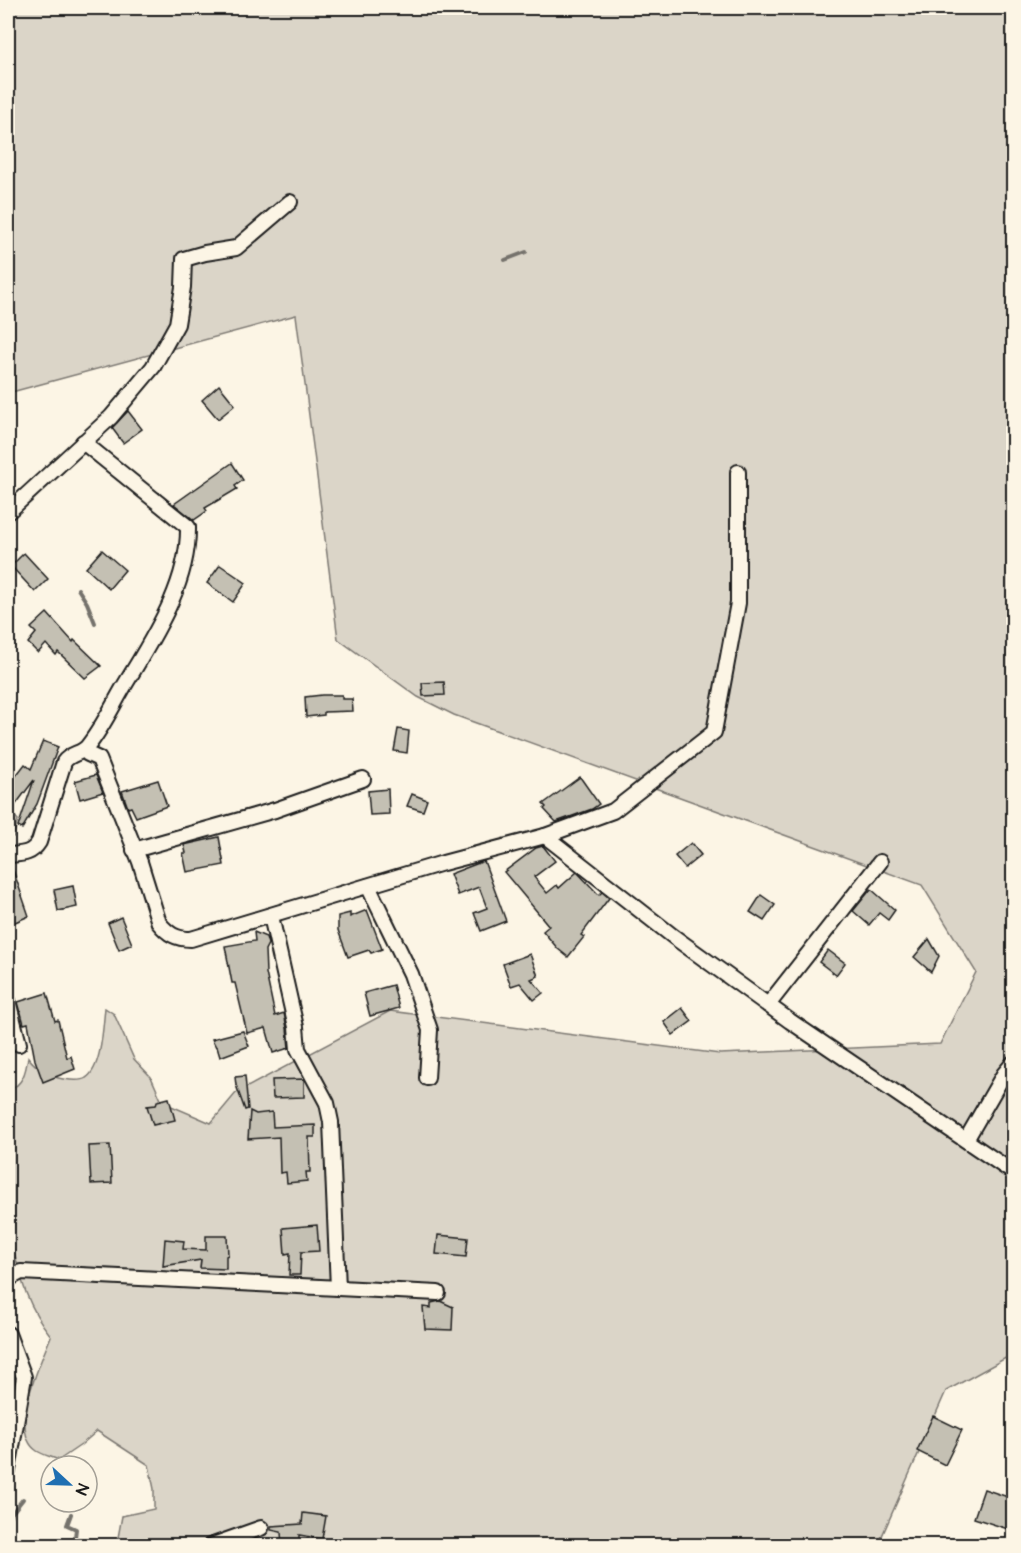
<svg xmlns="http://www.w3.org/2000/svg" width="1021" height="1553" viewBox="0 0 1021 1553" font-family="'Architects Daughter',sans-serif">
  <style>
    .green { fill: #dbd5c8; stroke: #7c7872; stroke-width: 1.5 }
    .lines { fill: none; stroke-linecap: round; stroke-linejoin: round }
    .stream { stroke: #75726c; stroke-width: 4 }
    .building { fill: #c4c0b3; stroke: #1c1c1c; stroke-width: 1.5 }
    .minor-casing { stroke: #1c1c1c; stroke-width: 18 }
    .minor { stroke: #fcf5e5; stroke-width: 14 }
  </style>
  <rect width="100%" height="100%" fill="#fcf5e5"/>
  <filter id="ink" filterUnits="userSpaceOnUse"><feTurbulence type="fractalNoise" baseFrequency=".0167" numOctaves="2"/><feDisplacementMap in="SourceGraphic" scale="12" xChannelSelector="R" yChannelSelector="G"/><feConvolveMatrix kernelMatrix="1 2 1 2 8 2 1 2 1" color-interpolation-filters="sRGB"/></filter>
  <g filter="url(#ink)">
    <g class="green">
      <path d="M 8,8 L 1013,8 L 1013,1354 L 946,1391 L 878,1545 L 161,1546 L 161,1543 L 117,1543 L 122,1516 L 154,1509 L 154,1489 L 149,1465 L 97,1431 L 81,1445 L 59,1460 C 52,1457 43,1455 37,1451 C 7,1431 41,1362 51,1336 C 27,1306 21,1280 12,1243 L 8,1239 L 8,1089 C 23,1087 26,1070 28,1057 C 36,1068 50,1077 63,1079 C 70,1080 80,1082 86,1078 C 102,1068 103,1025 105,1008 L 114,1014 L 134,1059 L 151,1077 L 162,1102 L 211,1123 L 236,1093 L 390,1011 L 720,1054 L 940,1044 L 976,972 L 922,885 L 454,715 L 418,697 L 338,639 L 296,315 L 8,393 Z"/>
      <path d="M 8,809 L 18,820 L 13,837 L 8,837 Z"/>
    </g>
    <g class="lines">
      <g class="stream">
        <path d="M 505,260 L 526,252"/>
        <path d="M 78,589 L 87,603 L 95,623"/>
        <path d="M 71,1514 L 67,1525 L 76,1529 L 75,1537"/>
        <path d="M 8,1518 L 23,1499"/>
      </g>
    </g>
    <g class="building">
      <path d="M 219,385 L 235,405 L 218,419 L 202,400 Z"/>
      <path d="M 128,411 L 142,429 L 123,443 L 112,428 Z"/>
      <path d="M 232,463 L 243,480 L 235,486 L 237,489 L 205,508 L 207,511 L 194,520 L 174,504 Z"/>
      <path d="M 102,550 L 125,570 L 109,589 L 86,568 Z"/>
      <path d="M 24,553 L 48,579 L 35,592 L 11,566 Z"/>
      <path d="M 220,565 L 246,583 L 233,602 L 207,583 Z"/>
      <path d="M 47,613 L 73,642 L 74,640 L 101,666 L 85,678 L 58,652 L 56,655 L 46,644 L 38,653 L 28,643 L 36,633 L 31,628 Z"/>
      <path d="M 444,682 L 445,695 L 423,696 L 422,683 Z"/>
      <path d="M 322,695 L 342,695 L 342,699 L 352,699 L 353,711 L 324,712 L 324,715 L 306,717 L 305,697 Z"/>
      <path d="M 398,729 L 409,731 L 407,753 L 394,751 Z"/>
      <path d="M 43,741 L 58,747 L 37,804 L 22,829 L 18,827 L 34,780 L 8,815 L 8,786 L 25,764 L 31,769 Z"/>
      <path d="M 96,775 L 103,792 L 80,799 L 75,781 Z"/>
      <path d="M 580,777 L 599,804 L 592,809 L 556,822 L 544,809 L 546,807 L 543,804 Z"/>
      <path d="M 158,780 L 167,806 L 136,817 L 131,807 L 128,808 L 122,791 Z"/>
      <path d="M 388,789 L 389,814 L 370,815 L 368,791 Z"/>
      <path d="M 412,794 L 427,800 L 423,811 L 407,806 Z"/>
      <path d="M 219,837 L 224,865 L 187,872 L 183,853 L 186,853 L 184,845 Z"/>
      <path d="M 691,843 L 701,855 L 685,868 L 675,856 Z"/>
      <path d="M 543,846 L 555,861 L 534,877 L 547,893 L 557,885 L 559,888 L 577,872 L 599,895 L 602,892 L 609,898 L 581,935 L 584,937 L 568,957 L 558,949 L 543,931 L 549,926 L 504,872 L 536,848 Z"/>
      <path d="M 484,861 L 506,921 L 481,931 L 474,913 L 487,908 L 479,887 L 458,895 L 450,874 Z"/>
      <path d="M 8,864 L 11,864 L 29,916 L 8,925 Z"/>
      <path d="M 73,886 L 77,907 L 58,911 L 54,890 Z"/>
      <path d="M 871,889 L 895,910 L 888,920 L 879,913 L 869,925 L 853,911 Z"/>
      <path d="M 761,895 L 775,905 L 764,921 L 750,912 Z"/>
      <path d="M 367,910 L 382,949 L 371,953 L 369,950 L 348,957 L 338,930 L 338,916 L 350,913 L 350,917 Z"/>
      <path d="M 121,917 L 132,944 L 119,950 L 108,923 Z"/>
      <path d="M 254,932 L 266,937 L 268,944 L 265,950 L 266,973 L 275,1016 L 284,1013 L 287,1028 L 289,1048 L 273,1053 L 266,1028 L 247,1033 L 235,983 L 232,983 L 225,946 L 255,941 Z"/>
      <path d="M 929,939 L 939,956 L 931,972 L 914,957 Z"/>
      <path d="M 828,950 L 845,963 L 836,975 L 819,962 Z"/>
      <path d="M 530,954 L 538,976 L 531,979 L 543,993 L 534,1000 L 520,983 L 511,986 L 503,964 Z"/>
      <path d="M 393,985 L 399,1008 L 370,1016 L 364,993 Z"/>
      <path d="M 47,993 L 55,1021 L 58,1020 L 67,1058 L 71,1056 L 75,1069 L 43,1082 L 35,1060 L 28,1023 L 24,1024 L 18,1002 Z"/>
      <path d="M 682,1008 L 692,1021 L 673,1035 L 664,1022 Z"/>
      <path d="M 243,1031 L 249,1046 L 220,1057 L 217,1047 L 216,1047 L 212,1039 Z"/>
      <path d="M 245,1076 L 248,1109 L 245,1110 L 236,1085 L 235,1077 Z"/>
      <path d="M 304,1079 L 304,1097 L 273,1098 L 272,1080 Z"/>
      <path d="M 169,1098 L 175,1120 L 153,1125 L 147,1106 L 156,1105 L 157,1101 Z"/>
      <path d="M 250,1111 L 256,1114 L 272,1112 L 273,1127 L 315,1125 L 315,1137 L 309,1137 L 310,1172 L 306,1172 L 307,1181 L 287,1183 L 286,1172 L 280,1173 L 279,1137 L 248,1139 Z"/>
      <path d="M 110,1145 L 112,1183 L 91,1184 L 89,1146 Z"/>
      <path d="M 317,1225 L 319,1251 L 301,1252 L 300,1275 L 289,1275 L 290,1253 L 285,1254 L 283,1228 Z"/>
      <path d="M 438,1235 L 468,1238 L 466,1257 L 436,1254 Z"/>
      <path d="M 206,1236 L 227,1236 L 228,1255 L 226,1256 L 226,1269 L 200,1268 L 201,1260 L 163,1266 L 165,1239 L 184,1241 L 183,1249 L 206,1250 Z"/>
      <path d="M 440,1301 L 453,1307 L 452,1330 L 425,1329 L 423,1307 L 431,1308 L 431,1303 Z"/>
      <path d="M 933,1416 L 962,1430 L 945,1465 L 917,1451 Z"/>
      <path d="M 984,1489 L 1014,1499 L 1014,1531 L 974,1518 Z"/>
      <path d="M 303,1513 L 326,1516 L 322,1539 L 299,1535 L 299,1545 L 282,1545 L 281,1532 L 271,1530 L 271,1526 L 302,1524 Z"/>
    </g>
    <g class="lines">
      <defs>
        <g id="minor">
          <path d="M 8,512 L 111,417 L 153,367 L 177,324 L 183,287 L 184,259 L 205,253 L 236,248 L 290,202"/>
          <path d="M 85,749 L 88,754 L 99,759 L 140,862 L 159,923 C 168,934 176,939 191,939 L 443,863 L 545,836 L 613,811 L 714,732 L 738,603 L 738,472"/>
          <path d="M 545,836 L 674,937 L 790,1021 L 1014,1173"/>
          <path d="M 134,850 L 275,810 L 363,779"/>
          <path d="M 8,855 C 21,854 31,855 39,842 L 64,762 C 70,753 81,754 87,747 C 101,730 112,707 123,688 C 152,639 189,585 188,527 L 83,442"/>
          <path d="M 368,886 L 411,974 L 430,1030 L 427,1078"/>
          <path d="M 271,916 L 296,1027 L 298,1049 L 327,1103 L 331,1122 L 338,1288"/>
          <path d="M 8,1001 L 19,1044"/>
          <path d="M 768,1005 L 880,862"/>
          <path d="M 966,1140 L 1004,1074 L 1014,1062"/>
          <path d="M 8,1279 L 21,1272 L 438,1293"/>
          <path d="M 8,1334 L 24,1377 L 8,1470"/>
          <path d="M 210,1546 L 261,1528"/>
        </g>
      </defs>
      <use href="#minor" class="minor-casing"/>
      <use href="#minor" class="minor"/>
    </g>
  </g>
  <rect width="1021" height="1553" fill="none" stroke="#fcf5e5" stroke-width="30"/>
  <rect x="15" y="15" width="991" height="1523" fill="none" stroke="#1c1c1c" stroke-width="2" filter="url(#ink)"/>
  <g transform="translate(69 1484) rotate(112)"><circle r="28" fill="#fcf5e5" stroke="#a29e95" stroke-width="1.5"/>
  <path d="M0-4.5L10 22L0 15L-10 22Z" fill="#1f6fb2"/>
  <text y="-9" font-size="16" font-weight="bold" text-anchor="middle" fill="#1c1c1c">N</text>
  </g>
</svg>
